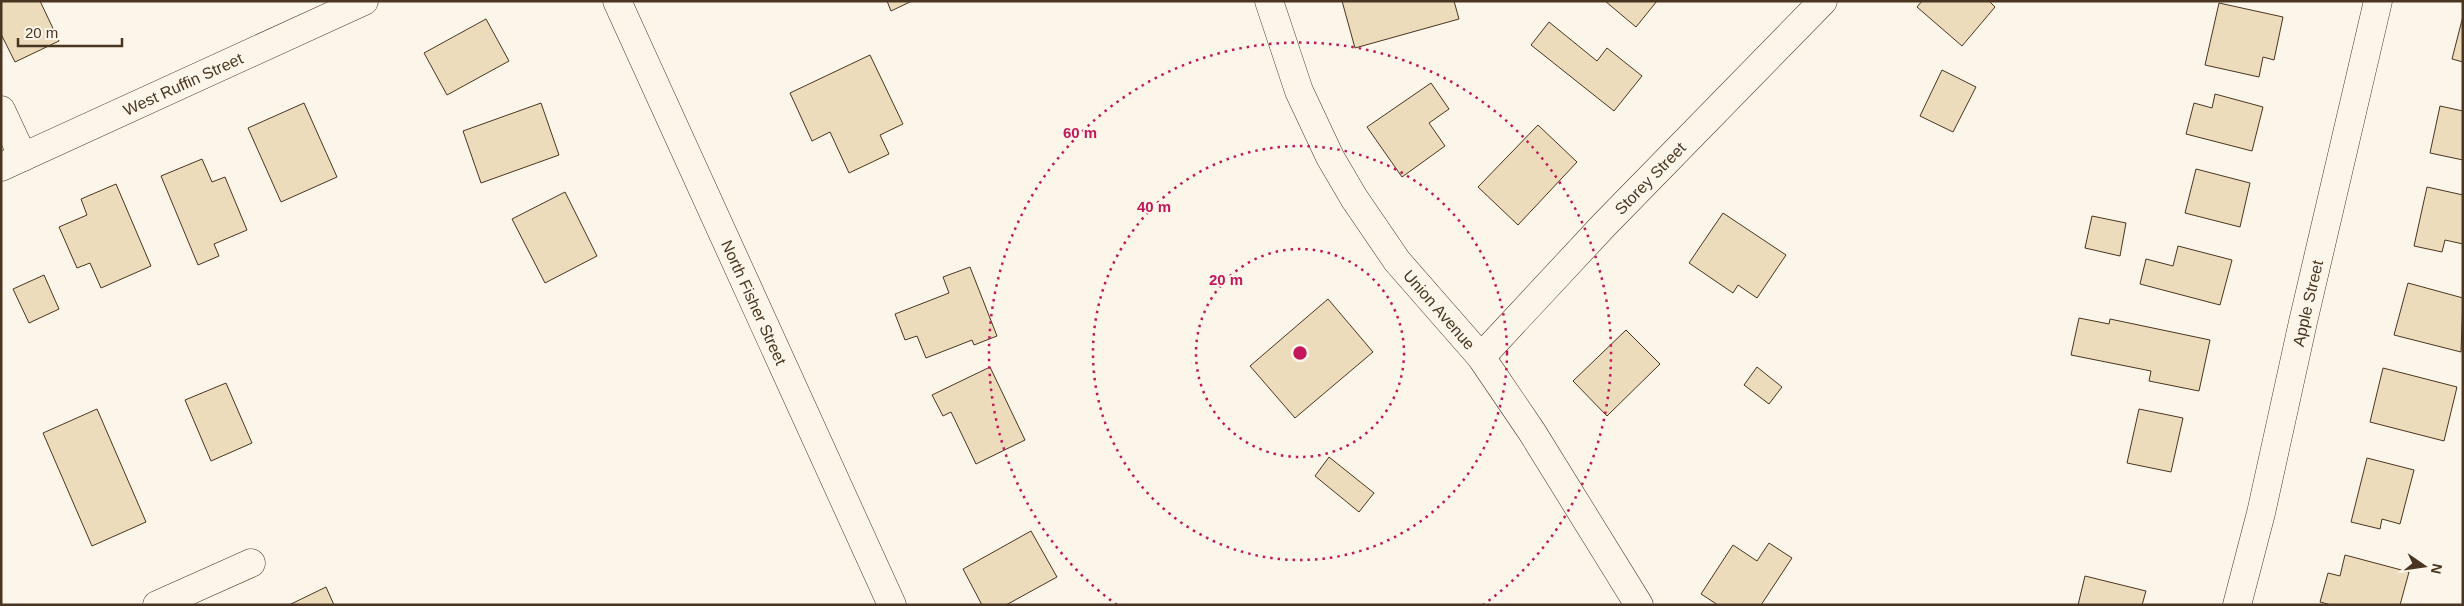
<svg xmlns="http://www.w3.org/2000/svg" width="2464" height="606" viewBox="0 0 2464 606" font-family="Arial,sans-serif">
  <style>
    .building { fill: #ecdcbc; stroke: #4a3520 }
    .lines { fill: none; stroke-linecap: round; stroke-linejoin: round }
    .minor-casing { stroke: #4a3520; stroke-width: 29 }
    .major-casing { stroke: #4a3520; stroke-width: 29 }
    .minor { stroke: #fbf6e9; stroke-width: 28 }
    .major { stroke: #fbf6e9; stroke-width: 28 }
    .ring { fill: none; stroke: #c2185b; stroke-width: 2.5; stroke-dasharray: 2.5 5 }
    .labels { text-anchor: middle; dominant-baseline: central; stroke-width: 4; stroke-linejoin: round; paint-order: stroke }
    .street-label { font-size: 16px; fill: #4a3520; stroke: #fbf6e9 }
    .centre { fill: #c2185b; stroke: #fbf6e9; stroke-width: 2.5 }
    .ring-label { font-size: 15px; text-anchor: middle; font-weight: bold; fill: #c2185b; stroke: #fbf6e9; stroke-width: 4; stroke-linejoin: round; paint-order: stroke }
  </style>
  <rect width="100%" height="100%" fill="#fbf6e9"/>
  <g class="building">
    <path d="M 1,1 L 40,1 L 59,41 L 15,62 L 1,34 Z"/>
    <path d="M 887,1 L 912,1 L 891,11 Z"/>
    <path d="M 1342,1 L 1454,1 L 1459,19 L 1355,48 Z"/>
    <path d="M 1605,1 L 1657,1 L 1636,27 Z"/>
    <path d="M 1922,1 L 1989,1 L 1995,7 L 1962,46 L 1917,7 Z"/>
    <path d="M 2219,3 L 2283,17 L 2274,60 L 2263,57 L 2259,77 L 2205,65 Z"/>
    <path d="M 2463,16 L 2463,62 L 2452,59 Z"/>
    <path d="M 486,19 L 509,61 L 447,95 L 424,53 Z"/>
    <path d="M 1549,22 L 1597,61 L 1607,48 L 1642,76 L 1614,111 L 1531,45 Z"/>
    <path d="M 870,55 L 903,124 L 880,135 L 889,154 L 849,173 L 830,132 L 812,141 L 790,93 Z"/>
    <path d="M 1942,70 L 1976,87 L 1953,132 L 1920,116 Z"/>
    <path d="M 1431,83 L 1449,109 L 1429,123 L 1445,146 L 1402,177 L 1367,127 Z"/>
    <path d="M 2215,94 L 2263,107 L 2252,151 L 2186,134 L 2194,103 L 2212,108 Z"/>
    <path d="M 304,103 L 337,177 L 281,202 L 248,128 Z"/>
    <path d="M 541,103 L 559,155 L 481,183 L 463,131 Z"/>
    <path d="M 2440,106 L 2463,111 L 2463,160 L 2430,153 Z"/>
    <path d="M 1538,125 L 1577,162 L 1518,225 L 1478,187 Z"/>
    <path d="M 202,159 L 212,182 L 225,177 L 247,230 L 214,244 L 219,256 L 198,265 L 161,176 Z"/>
    <path d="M 2196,169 L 2250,183 L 2240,227 L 2185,213 Z"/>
    <path d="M 116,184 L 151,266 L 101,288 L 90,263 L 77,268 L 59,227 L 87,215 L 81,199 Z"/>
    <path d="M 2427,187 L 2463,195 L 2463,244 L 2445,240 L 2442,252 L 2414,246 Z"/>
    <path d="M 565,192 L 597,256 L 545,283 L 512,219 Z"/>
    <path d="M 1723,213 L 1786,255 L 1757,298 L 1738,285 L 1733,293 L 1689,263 Z"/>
    <path d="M 2092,216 L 2126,223 L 2120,256 L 2085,248 Z"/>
    <path d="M 2178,246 L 2232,260 L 2220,305 L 2140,284 L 2146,259 L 2173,266 Z"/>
    <path d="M 970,267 L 997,336 L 974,345 L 972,340 L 926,358 L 917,336 L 905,340 L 895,314 L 949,293 L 943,277 Z"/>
    <path d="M 44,275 L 59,309 L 29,323 L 13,289 Z"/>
    <path d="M 2408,283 L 2463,298 L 2461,352 L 2394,335 Z"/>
    <path d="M 1328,299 L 1373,352 L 1295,418 L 1250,366 Z"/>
    <path d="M 2079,318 L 2109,324 L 2110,319 L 2210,340 L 2199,391 L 2149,381 L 2151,371 L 2071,355 Z"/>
    <path d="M 1626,330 L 1660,364 L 1607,416 L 1573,381 Z"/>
    <path d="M 990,367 L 1025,440 L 976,464 L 951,412 L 943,416 L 932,395 Z"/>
    <path d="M 1757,367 L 1782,387 L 1769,404 L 1744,385 Z"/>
    <path d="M 2383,368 L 2457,387 L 2444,441 L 2370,422 Z"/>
    <path d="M 226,383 L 252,443 L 211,461 L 185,400 Z"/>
    <path d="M 97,409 L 146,522 L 92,546 L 43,433 Z"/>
    <path d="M 2139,409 L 2183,418 L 2171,472 L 2127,463 Z"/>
    <path d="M 1329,457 L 1374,493 L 1359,512 L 1315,476 Z"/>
    <path d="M 2367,458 L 2414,470 L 2400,524 L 2382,519 L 2380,529 L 2351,522 Z"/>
    <path d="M 1031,531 L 1057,577 L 1006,605 L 982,605 L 963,569 Z"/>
    <path d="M 1769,543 L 1792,558 L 1761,605 L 1718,605 L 1701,594 L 1733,545 L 1757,561 Z"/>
    <path d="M 2345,555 L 2409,572 L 2400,605 L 2331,605 L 2320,602 L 2328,573 L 2340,576 Z"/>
    <path d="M 2085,576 L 2146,591 L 2142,605 L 2078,605 Z"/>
    <path d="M 326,587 L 334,605 L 289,605 Z"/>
  </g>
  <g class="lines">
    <defs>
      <g id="minor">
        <path id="s1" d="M 1269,1 L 1299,91 L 1330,157 L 1354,198 L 1397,261 L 1481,357 L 1532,432 L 1639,605"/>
        <path d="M 1,110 L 23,157"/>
        <path id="s2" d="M 1,167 L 364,1"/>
        <path id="s3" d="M 1481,357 L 1604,225 L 1823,1"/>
        <path d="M 157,605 L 251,563"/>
        <path id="s4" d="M 2237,605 L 2261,513 L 2303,322 L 2378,1"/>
      </g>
      <g id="major">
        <path id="s5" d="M 617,1 L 892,605"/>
      </g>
    </defs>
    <use href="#minor" class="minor-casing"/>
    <use href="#major" class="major-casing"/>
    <use href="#minor" class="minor"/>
    <use href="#major" class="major"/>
  </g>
  <g class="ring">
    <circle cx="1300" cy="353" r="104"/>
    <circle cx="1300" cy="353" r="207"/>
    <path d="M1117 605A311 311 0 1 1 1483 605"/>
  </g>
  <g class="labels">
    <g class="street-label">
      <text stroke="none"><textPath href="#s2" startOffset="200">West Ruffin Street</textPath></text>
      <text stroke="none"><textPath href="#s3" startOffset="246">Storey Street</textPath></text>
      <text stroke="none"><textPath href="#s5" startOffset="331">North Fisher Street</textPath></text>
      <text stroke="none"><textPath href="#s4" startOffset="310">Apple Street</textPath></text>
      <text stroke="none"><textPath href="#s1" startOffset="356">Union Avenue</textPath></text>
    </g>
  </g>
  <circle cx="1300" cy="353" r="8" class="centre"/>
  <g class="ring-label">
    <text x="1080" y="138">60 m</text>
    <text x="1154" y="212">40 m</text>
    <text x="1226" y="285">20 m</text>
  </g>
  <rect width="2464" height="606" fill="none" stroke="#4a3520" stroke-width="5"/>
  <g transform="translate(2424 566) rotate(103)" stroke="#fbf6e9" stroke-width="4" paint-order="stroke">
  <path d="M0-4L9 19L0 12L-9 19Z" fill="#4a3520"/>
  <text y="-8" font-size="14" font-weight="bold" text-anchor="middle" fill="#4a3520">N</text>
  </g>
  <path d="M18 38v8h104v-8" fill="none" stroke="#4a3520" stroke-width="2.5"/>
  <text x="25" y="38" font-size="15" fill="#4a3520" stroke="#fbf6e9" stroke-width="4" paint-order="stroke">20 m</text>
</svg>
